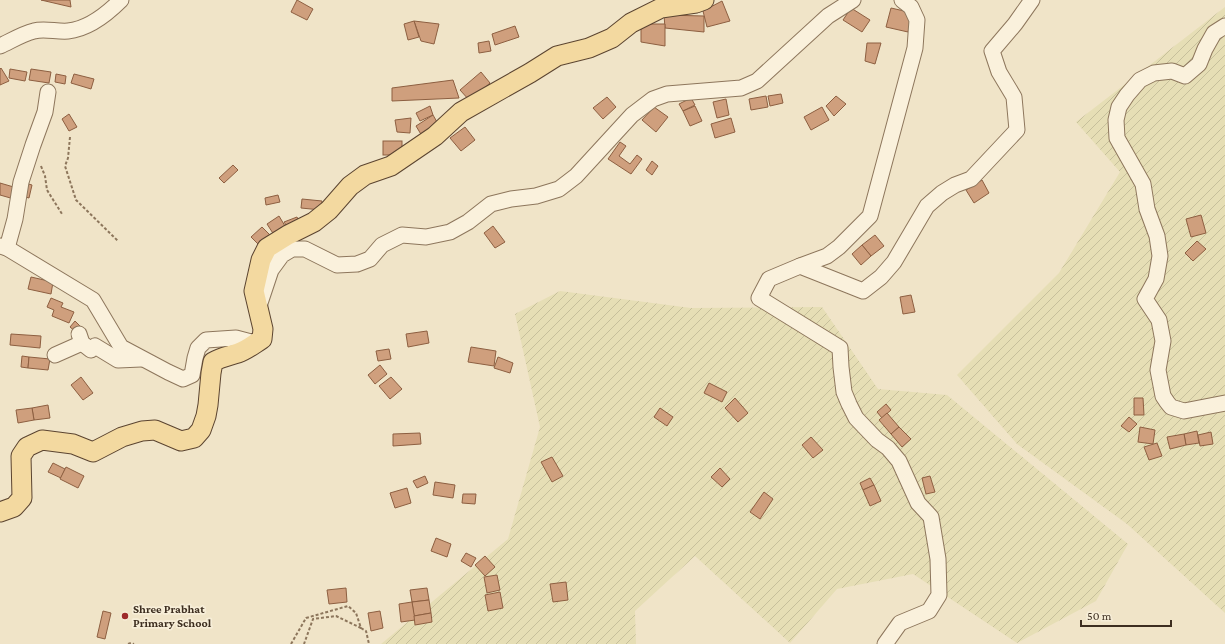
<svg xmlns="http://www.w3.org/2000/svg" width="1225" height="644" viewBox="0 0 1225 644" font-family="'Crimson Pro',serif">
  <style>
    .farmland { fill: url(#farmland-furrows) }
    .building { fill: #cf9f7d; stroke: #8d5f41 }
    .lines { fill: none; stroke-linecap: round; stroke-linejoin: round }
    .minor-casing { stroke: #8d765c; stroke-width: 17 }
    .major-casing { stroke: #5b4430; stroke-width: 21 }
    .path { stroke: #8d765c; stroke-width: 2; stroke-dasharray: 3 2; stroke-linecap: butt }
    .minor { stroke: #faf1dc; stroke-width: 15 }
    .major { stroke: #f3d9a0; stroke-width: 19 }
    .poi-dot { fill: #9e2a2b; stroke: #f7eed8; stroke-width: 1.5 }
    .labels { text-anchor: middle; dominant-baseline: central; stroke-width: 3.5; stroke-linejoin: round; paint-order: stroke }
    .poi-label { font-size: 12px; font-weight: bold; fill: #3d2e20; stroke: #f7eed8; text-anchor: start }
  </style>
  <defs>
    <pattern id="farmland-furrows" width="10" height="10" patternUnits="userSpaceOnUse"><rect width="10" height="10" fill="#e6deb5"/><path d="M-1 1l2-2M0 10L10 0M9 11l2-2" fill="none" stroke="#c6bf9b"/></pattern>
  </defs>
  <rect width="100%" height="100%" fill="#f0e4c8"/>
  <g class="farmland">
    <path d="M 1225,7 L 1225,613 L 1127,524 L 1017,444 L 957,375 L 1059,273 L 1120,172 L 1076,122 Z"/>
    <path d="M 560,291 L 691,308 L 822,307 L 878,389 L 947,395 L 1128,544 L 1096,601 L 1017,643 L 913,574 L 837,589 L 790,643 L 695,556 L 635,611 L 636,644 L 381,644 L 508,539 L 540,427 L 515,314 Z"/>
  </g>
  <g class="building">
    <path d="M 41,0 L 70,0 L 71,7 Z"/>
    <path d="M 297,0 L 313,9 L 307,20 L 291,12 Z"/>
    <path d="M 722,1 L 730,21 L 707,27 L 703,11 Z"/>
    <path d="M 851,8 L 870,20 L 862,32 L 843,20 Z"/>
    <path d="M 891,8 L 913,13 L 908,32 L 886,27 Z"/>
    <path d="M 664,15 L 704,16 L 704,32 L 665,28 Z"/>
    <path d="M 414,21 L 439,24 L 434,44 L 421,41 Z"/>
    <path d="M 414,21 L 419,37 L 408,40 L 404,24 Z"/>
    <path d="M 641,24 L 665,24 L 665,46 L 641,42 Z"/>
    <path d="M 515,26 L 519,37 L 495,45 L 492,34 Z"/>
    <path d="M 489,41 L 491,51 L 479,53 L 478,43 Z"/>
    <path d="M 867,43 L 881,43 L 875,64 L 865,61 Z"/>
    <path d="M 1,68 L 9,81 L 0,85 L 0,69 Z"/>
    <path d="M 10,69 L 27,72 L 25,81 L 9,78 Z"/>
    <path d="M 31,69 L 51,72 L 49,83 L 29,80 Z"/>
    <path d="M 481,72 L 490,83 L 470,101 L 460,90 Z"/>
    <path d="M 56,74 L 66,76 L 65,84 L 55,82 Z"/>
    <path d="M 74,74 L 94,79 L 91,89 L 71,83 Z"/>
    <path d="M 453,80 L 459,98 L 392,101 L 392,88 Z"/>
    <path d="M 781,94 L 783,103 L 770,106 L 768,96 Z"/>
    <path d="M 766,96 L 768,107 L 751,110 L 749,99 Z"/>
    <path d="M 836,96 L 846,104 L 834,116 L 826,106 Z"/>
    <path d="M 607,97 L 616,107 L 603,119 L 593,108 Z"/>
    <path d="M 691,98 L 695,105 L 683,111 L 679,104 Z"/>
    <path d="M 726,99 L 729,115 L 717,118 L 713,102 Z"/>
    <path d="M 430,106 L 433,115 L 420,121 L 416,113 Z"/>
    <path d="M 695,106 L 702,121 L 690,126 L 683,111 Z"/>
    <path d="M 654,107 L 668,117 L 656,132 L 642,120 Z"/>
    <path d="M 822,107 L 829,120 L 811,130 L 804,117 Z"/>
    <path d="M 69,114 L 77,127 L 69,131 L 62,119 Z"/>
    <path d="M 433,115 L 441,129 L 425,141 L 416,126 Z"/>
    <path d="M 411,118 L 410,133 L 397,132 L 395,120 Z"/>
    <path d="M 731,118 L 735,132 L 715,138 L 711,124 Z"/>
    <path d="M 465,127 L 475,140 L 461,151 L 450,138 Z"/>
    <rect x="383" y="141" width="19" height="14"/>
    <path d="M 620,142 L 626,146 L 619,156 L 630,164 L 637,155 L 642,159 L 631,174 L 608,159 Z"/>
    <path d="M 652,161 L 658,166 L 652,175 L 646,170 Z"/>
    <path d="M 233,165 L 238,170 L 224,183 L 219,178 Z"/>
    <path d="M 982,180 L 989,193 L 974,203 L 966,190 Z"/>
    <path d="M 0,183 L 17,188 L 14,199 L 0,195 Z"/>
    <path d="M 25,183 L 32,185 L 29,198 L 22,196 Z"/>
    <path d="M 278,195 L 280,202 L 266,205 L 265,198 Z"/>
    <path d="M 302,199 L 322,201 L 321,210 L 301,208 Z"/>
    <path d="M 1201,215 L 1206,233 L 1191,237 L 1186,219 Z"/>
    <path d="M 279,216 L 288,231 L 276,238 L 267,224 Z"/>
    <path d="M 297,217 L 301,226 L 288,228 L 284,222 Z"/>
    <path d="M 493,226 L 505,242 L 495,248 L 484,233 Z"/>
    <path d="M 262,227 L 272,237 L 261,247 L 251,237 Z"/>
    <path d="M 875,235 L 884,246 L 871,256 L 862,245 Z"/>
    <path d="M 1197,241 L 1206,249 L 1193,261 L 1185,253 Z"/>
    <path d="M 862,245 L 871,256 L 861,265 L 852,254 Z"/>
    <path d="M 31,277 L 53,282 L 51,294 L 28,289 Z"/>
    <path d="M 911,295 L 915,312 L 903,314 L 900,297 Z"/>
    <path d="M 51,298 L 63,303 L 61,307 L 74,312 L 69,323 L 52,316 L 54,310 L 47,307 Z"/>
    <path d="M 75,321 L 81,327 L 76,332 L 70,327 Z"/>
    <path d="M 427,331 L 429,343 L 408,347 L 406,334 Z"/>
    <path d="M 11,334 L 41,336 L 40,348 L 10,345 Z"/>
    <path d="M 471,347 L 496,351 L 494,366 L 468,362 Z"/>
    <path d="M 389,349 L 391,359 L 378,361 L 376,351 Z"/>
    <path d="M 22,356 L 29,357 L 28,368 L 21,367 Z"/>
    <path d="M 29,357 L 50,359 L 48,370 L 28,368 Z"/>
    <path d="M 498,357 L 513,363 L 510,373 L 494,368 Z"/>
    <path d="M 380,365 L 387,374 L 375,384 L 368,375 Z"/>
    <path d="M 81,377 L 93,393 L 83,400 L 71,385 Z"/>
    <path d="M 391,377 L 402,389 L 390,399 L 379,386 Z"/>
    <path d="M 709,383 L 727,392 L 722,402 L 704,393 Z"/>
    <path d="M 735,398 L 748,413 L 738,422 L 725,408 Z"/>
    <path d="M 1134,398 L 1143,398 L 1144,415 L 1134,415 Z"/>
    <path d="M 886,404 L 891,410 L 882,418 L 877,412 Z"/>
    <path d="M 48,405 L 50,418 L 34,420 L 32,408 Z"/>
    <path d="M 32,408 L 34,420 L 18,423 L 16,410 Z"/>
    <path d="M 660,408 L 673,417 L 667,426 L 654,417 Z"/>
    <path d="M 887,413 L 899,427 L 891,434 L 879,420 Z"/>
    <path d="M 1129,417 L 1137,424 L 1129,432 L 1121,426 Z"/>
    <path d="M 899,427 L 911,439 L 902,447 L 891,434 Z"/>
    <path d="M 1140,427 L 1155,430 L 1153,444 L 1138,442 Z"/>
    <path d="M 1197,431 L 1199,443 L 1186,445 L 1184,434 Z"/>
    <path d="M 1211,432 L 1213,444 L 1200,446 L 1198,435 Z"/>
    <path d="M 420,433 L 421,444 L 393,446 L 393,434 Z"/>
    <path d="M 1184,434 L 1186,445 L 1170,449 L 1167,437 Z"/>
    <path d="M 811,437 L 823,450 L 813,458 L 802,445 Z"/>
    <path d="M 1157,443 L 1162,456 L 1149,460 L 1144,447 Z"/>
    <path d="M 552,457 L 563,476 L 552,482 L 541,462 Z"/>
    <path d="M 53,463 L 65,469 L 61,478 L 48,472 Z"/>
    <path d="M 66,467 L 84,476 L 78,488 L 60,479 Z"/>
    <path d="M 720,468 L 730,479 L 722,487 L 711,477 Z"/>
    <path d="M 425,476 L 428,483 L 417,488 L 413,481 Z"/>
    <path d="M 930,476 L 935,492 L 926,494 L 922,478 Z"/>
    <path d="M 870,478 L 874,485 L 863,490 L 860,483 Z"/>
    <path d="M 435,482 L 455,485 L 453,498 L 433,495 Z"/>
    <path d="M 874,485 L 881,501 L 870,506 L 863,490 Z"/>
    <path d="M 407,488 L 411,503 L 395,508 L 390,493 Z"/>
    <path d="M 764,492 L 773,499 L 760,519 L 750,512 Z"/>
    <path d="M 463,494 L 476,494 L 475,504 L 462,503 Z"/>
    <path d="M 436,538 L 451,544 L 447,557 L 431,551 Z"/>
    <path d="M 466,553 L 476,558 L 471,567 L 461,561 Z"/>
    <path d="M 485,556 L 495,567 L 485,576 L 475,565 Z"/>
    <path d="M 497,575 L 500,590 L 487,593 L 484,577 Z"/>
    <path d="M 566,582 L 568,600 L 553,602 L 550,584 Z"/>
    <path d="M 346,588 L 347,602 L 329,604 L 327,590 Z"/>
    <path d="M 427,588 L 429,600 L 412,602 L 410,590 Z"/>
    <path d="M 500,592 L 503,608 L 488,611 L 485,595 Z"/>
    <path d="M 429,600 L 431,613 L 414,616 L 412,602 Z"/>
    <path d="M 412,602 L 415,620 L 401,622 L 399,604 Z"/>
    <path d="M 103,611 L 111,613 L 105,639 L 97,637 Z"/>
    <path d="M 380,611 L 383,628 L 371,631 L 368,613 Z"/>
    <path d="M 431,613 L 432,622 L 415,625 L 414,616 Z"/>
  </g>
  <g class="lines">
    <defs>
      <g id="minor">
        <path d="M 1225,26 L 1214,33 L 1205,49 L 1199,64 L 1185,76 L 1172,71 L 1154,73 L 1140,80 L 1127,95 L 1119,107 L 1116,120 L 1117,138 L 1143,184 L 1147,209 L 1157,236 L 1160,256 L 1156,279 L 1145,299 L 1159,320 L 1163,341 L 1158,370 L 1163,396 L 1167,402 L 1171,407 L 1184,411 L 1225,403"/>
        <path d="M 0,46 C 11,41 22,34 34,31 C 44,28 57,32 68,31 C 88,29 107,14 121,0"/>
        <path d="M 0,246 L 7,248 L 93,300 L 121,347 L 168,372 L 183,379 L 192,375 L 195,358 L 198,348 L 206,340 L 236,338 L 255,343"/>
        <path d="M 7,248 L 15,219 L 21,182 L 33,145 L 45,112 L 48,92"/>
        <path d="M 800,266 L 827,256 L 839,247 L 870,216 L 915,48 L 917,20 L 911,7 L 902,0"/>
        <path d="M 258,309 L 271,270 L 282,255 L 292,249 L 305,249 L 337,265 L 357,264 L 370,259 L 382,245 L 402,235 L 426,237 L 450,232 L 468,222 L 491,204 L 511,199 L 536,196 L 559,189 L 576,176 L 632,115 L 653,99 L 667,94 L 741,88 L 757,81 L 828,16 L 853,0"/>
        <path d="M 79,334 L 82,343 L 91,350 L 95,346 L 118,360 L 141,359"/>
        <path d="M 55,355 L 82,343"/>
        <path d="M 885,644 L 900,623 L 929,611 L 939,595 L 938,559 L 931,517 L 918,503 L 899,461 L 888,448 L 877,440 L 856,418 L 849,404 L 844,392 L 841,367 L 840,348 L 759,298 L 769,279 L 800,266 L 863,291 L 881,277 L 894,262 L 927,206 L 942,193 L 955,185 L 971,179 L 1017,130 L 1014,97 L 999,72 L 992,51 L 1015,24 L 1032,0"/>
      </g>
      <path id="major" d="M 0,512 L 14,507 L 22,498 L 21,456 L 27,447 L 42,440 L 73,444 L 93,452 L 122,437 L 142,431 L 155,430 L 181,441 L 194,438 L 201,430 L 206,416 L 208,405 L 211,373 L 213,362 C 221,357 229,356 238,353 C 247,350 254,344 262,339 L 263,329 L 254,291 L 261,260 L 267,248 L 288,235 L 314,222 L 329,210 L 350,186 L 365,175 L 391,166 L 435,136 L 461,112 L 530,73 L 557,56 L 589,48 L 612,38 L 631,23 L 661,8 L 696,3 L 704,0"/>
    </defs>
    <use href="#minor" class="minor-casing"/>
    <use href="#major" class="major-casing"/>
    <g class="path">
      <path d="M 70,137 L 68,158 L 65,166 L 76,200 L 118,241"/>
      <path d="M 41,166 L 45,176 L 47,190 L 62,214"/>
      <path d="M 361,628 L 366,631 L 369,644"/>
      <path d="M 128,644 L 131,643 L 134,644"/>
      <path d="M 291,644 L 306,618 L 348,606 L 356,613 L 361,628 L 336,616 L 313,619 L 304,644"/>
    </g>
    <use href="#minor" class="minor"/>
    <use href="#major" class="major"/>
  </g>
  <circle class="poi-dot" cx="125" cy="616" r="4"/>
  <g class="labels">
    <g class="poi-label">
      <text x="133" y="609">Shree Prabhat<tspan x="133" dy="14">Primary School</tspan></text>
    </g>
  </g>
  <path d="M1081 620v6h90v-6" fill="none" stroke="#3d2e20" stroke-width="2"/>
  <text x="1087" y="620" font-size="12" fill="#3d2e20" stroke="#f7eed8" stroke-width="3" paint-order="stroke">50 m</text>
</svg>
